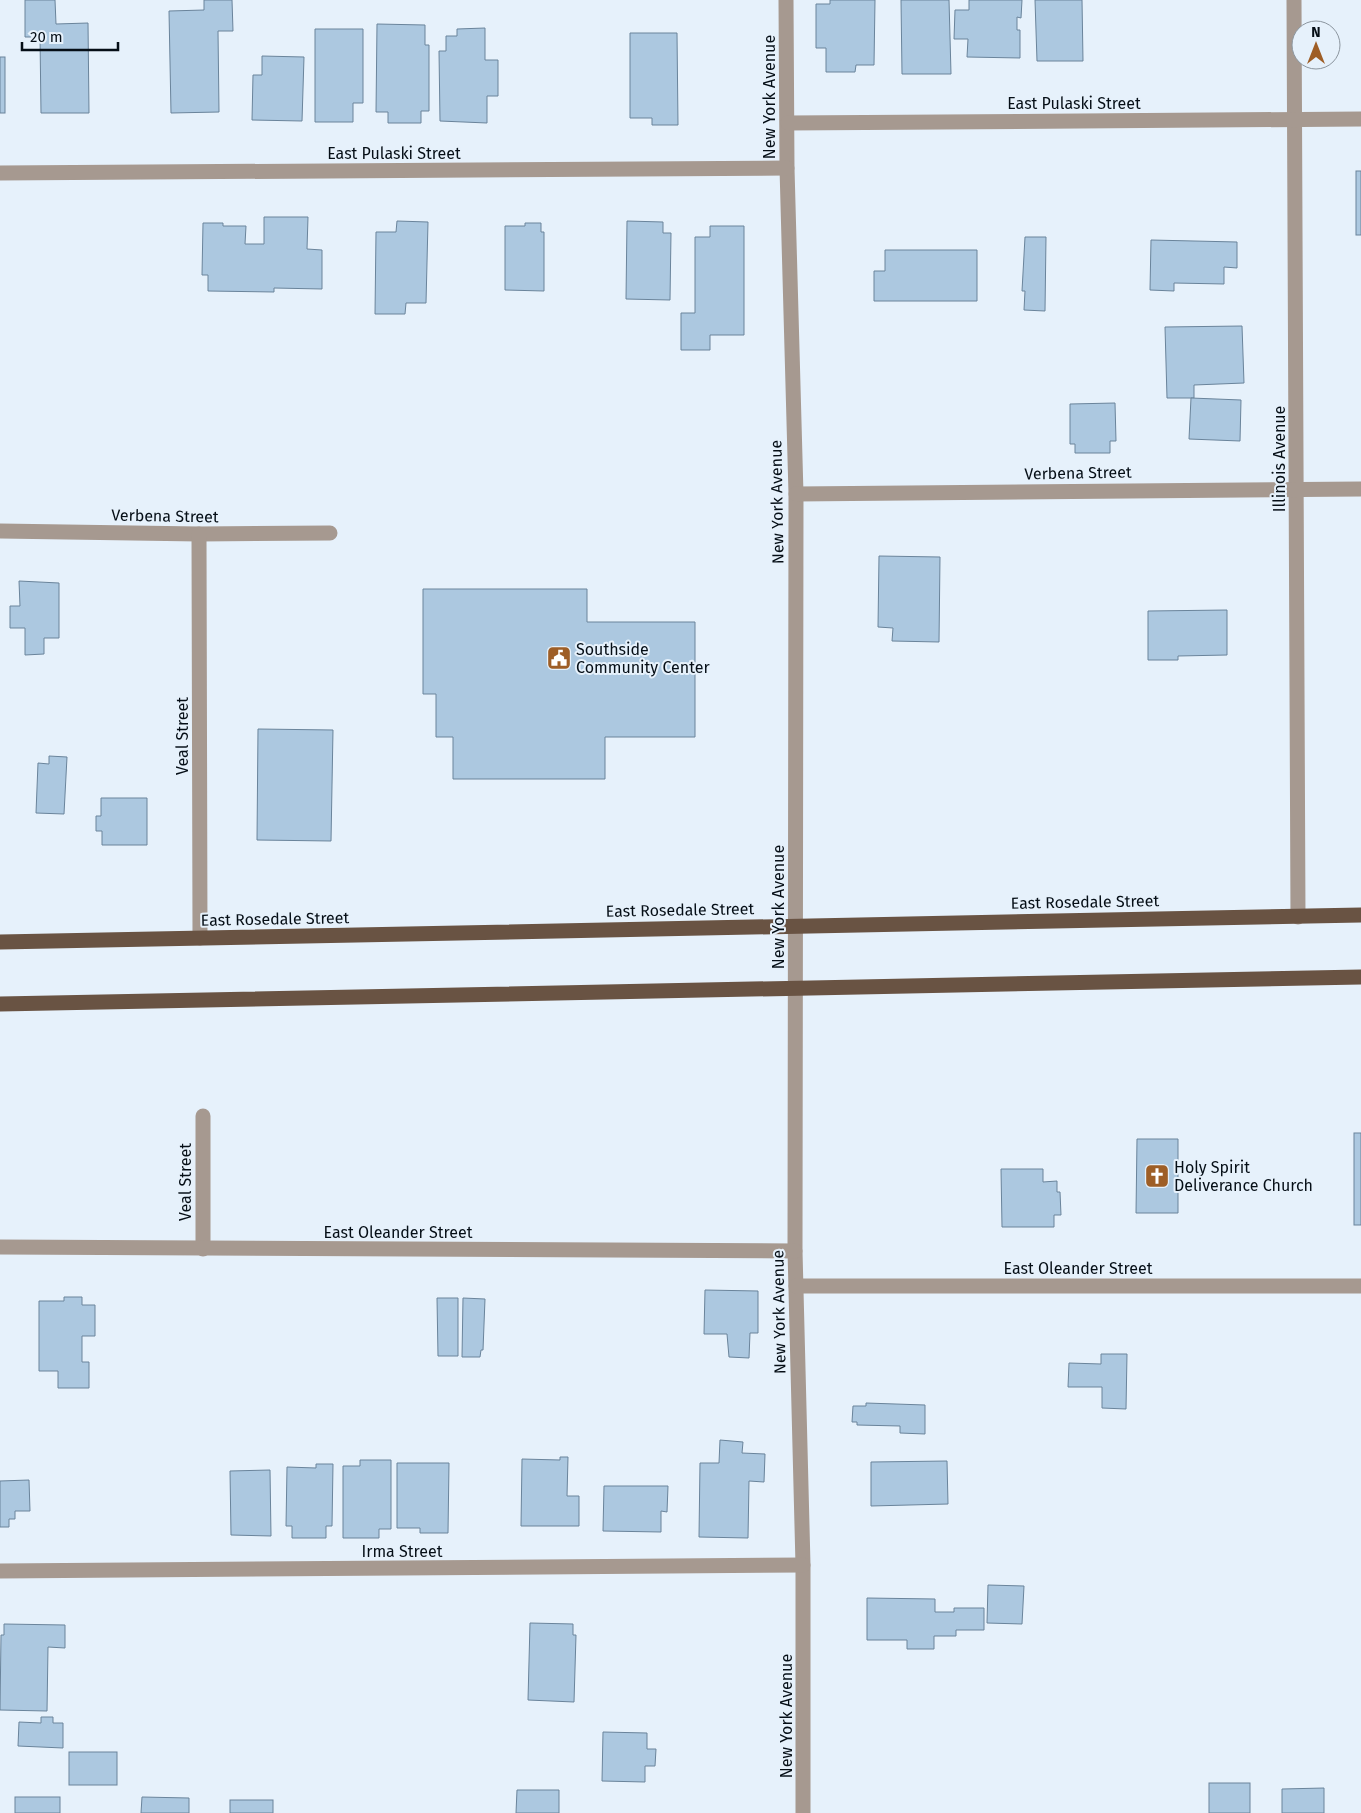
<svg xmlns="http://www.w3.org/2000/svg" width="1361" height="1813" viewBox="0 0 1361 1813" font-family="'Fira Sans',sans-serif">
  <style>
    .building { fill: #acc8e0; stroke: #6a849b }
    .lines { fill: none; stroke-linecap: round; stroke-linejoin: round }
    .minor { stroke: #a69990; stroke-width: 15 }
    .major { stroke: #695343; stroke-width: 15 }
    .labels { text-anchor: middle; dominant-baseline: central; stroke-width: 4; stroke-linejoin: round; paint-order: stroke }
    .street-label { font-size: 16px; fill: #050e16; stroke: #e6f1fb }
    .poi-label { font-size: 16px; fill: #050e16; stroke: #e6f1fb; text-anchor: start }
  </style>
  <rect width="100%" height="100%" fill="#e6f1fb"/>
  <g class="building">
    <path d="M 25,0 L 55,0 L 56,24 L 88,23 L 89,113 L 41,113 L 40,37 L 25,37 Z"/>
    <path d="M 204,0 L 232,0 L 233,31 L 218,31 L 219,112 L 171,113 L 169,11 L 204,10 Z"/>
    <path d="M 830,0 L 875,0 L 874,65 L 856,65 L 855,72 L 826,72 L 826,48 L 816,48 L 816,4 L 830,4 Z"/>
    <path d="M 901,0 L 949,0 L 951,74 L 902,74 Z"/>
    <path d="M 969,0 L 1022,0 L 1021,18 L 1017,17 L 1017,30 L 1020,30 L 1020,58 L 967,57 L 968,39 L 954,39 L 955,10 L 969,10 Z"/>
    <path d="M 1035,0 L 1082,0 L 1083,61 L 1037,61 Z"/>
    <path d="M 377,24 L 425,25 L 425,45 L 429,45 L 429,111 L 421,111 L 421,123 L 388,123 L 388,112 L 376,112 Z"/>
    <path d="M 485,28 L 485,60 L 498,60 L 498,96 L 487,96 L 487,123 L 440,121 L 439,51 L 446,51 L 446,36 L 457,36 L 457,29 Z"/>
    <path d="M 315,29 L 363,29 L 363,103 L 353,103 L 353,122 L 315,122 Z"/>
    <path d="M 630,33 L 677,33 L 678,125 L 652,125 L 652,118 L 630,118 Z"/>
    <path d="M 262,56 L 304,57 L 302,121 L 252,120 L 253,75 L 262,75 Z"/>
    <rect x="0" y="57" width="5" height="56"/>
    <rect x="1356" y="171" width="5" height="64"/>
    <path d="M 264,217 L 308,217 L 307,249 L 322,250 L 322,289 L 274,288 L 274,292 L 208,291 L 208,275 L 202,275 L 203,223 L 223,223 L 223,226 L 246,226 L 245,244 L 264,244 Z"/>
    <path d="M 397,221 L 428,222 L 426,303 L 406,303 L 405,314 L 375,314 L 376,232 L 396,232 Z"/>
    <path d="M 627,221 L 663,222 L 663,233 L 671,233 L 670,300 L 626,299 Z"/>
    <path d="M 525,223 L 541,223 L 541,232 L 544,232 L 544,291 L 505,290 L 505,226 L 525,226 Z"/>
    <path d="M 710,226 L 744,226 L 744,335 L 710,335 L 710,350 L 681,350 L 681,313 L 695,313 L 695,237 L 710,237 Z"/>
    <path d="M 1025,237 L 1046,237 L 1045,311 L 1024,310 L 1025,291 L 1022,291 Z"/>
    <path d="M 1151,240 L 1237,242 L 1237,268 L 1224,267 L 1224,284 L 1174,283 L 1174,291 L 1150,290 Z"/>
    <path d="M 885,250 L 977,250 L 977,301 L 874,301 L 874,271 L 885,271 Z"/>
    <path d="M 1242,326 L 1244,383 L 1194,385 L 1194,398 L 1167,398 L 1165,327 Z"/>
    <path d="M 1191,398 L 1241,400 L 1240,441 L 1189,439 Z"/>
    <path d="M 1115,403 L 1116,441 L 1110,441 L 1110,453 L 1075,453 L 1075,444 L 1070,444 L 1070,404 Z"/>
    <path d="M 879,556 L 940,557 L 939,642 L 892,641 L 893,628 L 878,627 Z"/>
    <path d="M 19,581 L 59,583 L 59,638 L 44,638 L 44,654 L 25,655 L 25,628 L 10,628 L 10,606 L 20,606 Z"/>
    <path d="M 423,589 L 587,589 L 587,622 L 695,622 L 695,737 L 605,737 L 605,779 L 453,779 L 453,737 L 436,737 L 436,694 L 423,694 Z"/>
    <path d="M 1227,610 L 1227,655 L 1178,656 L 1178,660 L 1148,660 L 1148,611 Z"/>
    <path d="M 258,729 L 333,730 L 331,841 L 257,840 Z"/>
    <path d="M 49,756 L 67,757 L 64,814 L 36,813 L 38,763 L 49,764 Z"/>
    <path d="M 101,798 L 147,798 L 147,845 L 102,845 L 102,831 L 96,831 L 96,816 L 101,816 Z"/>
    <rect x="1354" y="1133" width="7" height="92"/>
    <path d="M 1137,1139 L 1178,1139 L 1178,1213 L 1136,1213 Z"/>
    <path d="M 1001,1169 L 1043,1169 L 1043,1182 L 1057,1181 L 1057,1192 L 1060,1192 L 1061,1215 L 1054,1215 L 1054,1227 L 1002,1227 Z"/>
    <path d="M 705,1290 L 758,1291 L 758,1333 L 750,1333 L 749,1358 L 729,1357 L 727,1334 L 704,1334 Z"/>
    <path d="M 64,1297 L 82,1297 L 82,1305 L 95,1305 L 95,1336 L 82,1336 L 82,1362 L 89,1362 L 89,1388 L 58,1388 L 58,1371 L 39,1371 L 39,1301 L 64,1301 Z"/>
    <path d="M 437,1298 L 458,1298 L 458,1356 L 438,1356 Z"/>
    <path d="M 463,1298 L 485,1299 L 483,1350 L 481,1350 L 480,1357 L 462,1357 Z"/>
    <path d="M 1101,1354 L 1127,1354 L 1126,1409 L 1102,1408 L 1102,1387 L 1068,1387 L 1069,1363 L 1101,1364 Z"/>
    <path d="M 866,1403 L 925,1405 L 925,1434 L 900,1433 L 900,1426 L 857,1425 L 857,1422 L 852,1422 L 853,1406 L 866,1406 Z"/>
    <path d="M 720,1440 L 743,1442 L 742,1453 L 765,1454 L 764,1482 L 749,1481 L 748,1538 L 699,1537 L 700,1463 L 719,1463 Z"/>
    <path d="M 560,1457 L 568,1457 L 567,1496 L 579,1496 L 579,1526 L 521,1526 L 522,1459 L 560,1460 Z"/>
    <path d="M 360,1460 L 391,1460 L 391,1529 L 379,1529 L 379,1538 L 343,1538 L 343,1466 L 360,1466 Z"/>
    <path d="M 947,1461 L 948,1504 L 871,1506 L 871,1462 Z"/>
    <path d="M 397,1463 L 449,1463 L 448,1533 L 420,1533 L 420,1528 L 397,1528 Z"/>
    <path d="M 316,1464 L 333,1464 L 332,1526 L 326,1526 L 326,1538 L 292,1538 L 292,1526 L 286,1526 L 287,1467 L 316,1468 Z"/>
    <path d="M 270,1470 L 271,1536 L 231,1535 L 230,1471 Z"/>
    <path d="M 29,1480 L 30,1511 L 15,1511 L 15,1519 L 9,1519 L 9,1527 L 0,1527 L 0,1481 Z"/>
    <path d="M 604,1486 L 668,1486 L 667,1512 L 661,1511 L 661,1532 L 603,1531 Z"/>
    <path d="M 988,1585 L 1024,1586 L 1022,1624 L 987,1623 Z"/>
    <path d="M 867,1598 L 935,1599 L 935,1612 L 954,1612 L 954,1608 L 984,1608 L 984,1630 L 956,1630 L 956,1636 L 934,1636 L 934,1649 L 907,1649 L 907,1640 L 867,1640 Z"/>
    <path d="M 530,1623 L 573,1624 L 573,1635 L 576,1635 L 574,1702 L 528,1700 Z"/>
    <path d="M 4,1624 L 65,1625 L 65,1648 L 48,1647 L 47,1711 L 0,1710 L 1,1635 L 4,1635 Z"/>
    <path d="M 41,1717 L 53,1717 L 53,1723 L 63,1723 L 63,1748 L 18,1746 L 19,1722 L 41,1723 Z"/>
    <path d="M 603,1732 L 647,1733 L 647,1749 L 656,1749 L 655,1766 L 645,1766 L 645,1782 L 602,1781 Z"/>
    <rect x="69" y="1752" width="48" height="33"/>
    <rect x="1209" y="1783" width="41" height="30"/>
    <path d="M 1324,1788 L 1324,1813 L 1282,1813 L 1282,1789 Z"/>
    <path d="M 517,1790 L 559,1790 L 559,1813 L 516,1813 Z"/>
    <rect x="15" y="1797" width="45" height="16"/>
    <path d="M 142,1797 L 189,1798 L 189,1813 L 141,1813 Z"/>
    <rect x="230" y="1800" width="43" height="13"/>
  </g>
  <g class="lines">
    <g class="minor">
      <path d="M 786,0 L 787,168 L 796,494 L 795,1251 L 803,1565 L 803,1813"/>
      <path d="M 1294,0 L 1298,917"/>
      <path d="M 788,123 L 1361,119"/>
      <path d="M 0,173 L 787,168"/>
      <path d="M 796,494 L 1361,489"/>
      <path d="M 0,531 L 199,534 L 330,533"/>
      <path d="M 199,534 L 200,938"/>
      <path d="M 203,1116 L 203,1249"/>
      <path d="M 0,1247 L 795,1251"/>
      <path d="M 796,1286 L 1361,1286"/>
      <path d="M 0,1571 L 803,1565"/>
    </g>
    <g class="major">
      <path d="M 0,942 L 1361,915"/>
      <path d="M 0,1004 L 1361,977"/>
    </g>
  </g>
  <defs>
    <symbol id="civic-square" viewBox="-11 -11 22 22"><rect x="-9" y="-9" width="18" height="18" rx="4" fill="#9e5e26" stroke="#e6f1fb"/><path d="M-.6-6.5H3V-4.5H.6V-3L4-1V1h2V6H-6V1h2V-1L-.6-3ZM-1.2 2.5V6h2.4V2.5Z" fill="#fff"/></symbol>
    <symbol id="church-square" viewBox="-11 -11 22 22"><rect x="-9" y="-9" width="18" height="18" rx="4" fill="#9e5e26" stroke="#e6f1fb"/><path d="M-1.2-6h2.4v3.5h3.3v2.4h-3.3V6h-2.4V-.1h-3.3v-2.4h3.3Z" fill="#fff"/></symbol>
  </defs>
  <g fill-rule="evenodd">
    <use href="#civic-square" x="545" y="644" width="28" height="28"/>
    <use href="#church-square" x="1143" y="1162" width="28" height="28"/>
  </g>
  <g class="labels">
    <g class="street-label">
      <text transform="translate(769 97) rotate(-90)">New York Avenue</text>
      <text x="1074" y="103">East Pulaski Street</text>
      <text x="394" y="153">East Pulaski Street</text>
      <text transform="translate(1279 459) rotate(-90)">Illinois Avenue</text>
      <text transform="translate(1078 473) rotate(-1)">Verbena Street</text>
      <text transform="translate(777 502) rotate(-91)">New York Avenue</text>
      <text transform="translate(165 516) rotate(1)">Verbena Street</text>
      <text transform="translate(182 736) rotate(-90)">Veal Street</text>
      <text transform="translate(1085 902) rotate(-1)">East Rosedale Street</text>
      <text transform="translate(778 907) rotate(-90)">New York Avenue</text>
      <text transform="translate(680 910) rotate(-1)">East Rosedale Street</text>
      <text transform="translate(275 919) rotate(-1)">East Rosedale Street</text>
      <text transform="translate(185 1182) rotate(-90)">Veal Street</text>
      <text x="398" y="1232">East Oleander Street</text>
      <text x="1078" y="1268">East Oleander Street</text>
      <text transform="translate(779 1312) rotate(-91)">New York Avenue</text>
      <text x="402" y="1551">Irma Street</text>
      <text transform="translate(786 1716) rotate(-90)">New York Avenue</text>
    </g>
    <g class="poi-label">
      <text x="576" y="649">Southside<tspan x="576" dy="18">Community Center</tspan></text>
      <text x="1174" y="1167">Holy Spirit<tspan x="1174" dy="18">Deliverance Church</tspan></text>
    </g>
  </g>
  <g transform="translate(1316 45)"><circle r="24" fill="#e6f1fb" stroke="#8c969f"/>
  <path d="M0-4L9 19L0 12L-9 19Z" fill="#9e5e26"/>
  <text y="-8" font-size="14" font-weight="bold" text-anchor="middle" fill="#050e16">N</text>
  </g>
  <path d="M22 42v8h96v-8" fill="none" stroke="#050e16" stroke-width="2.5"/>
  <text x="30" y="42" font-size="15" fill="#050e16" stroke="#e6f1fb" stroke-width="4" paint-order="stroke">20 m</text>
</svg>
